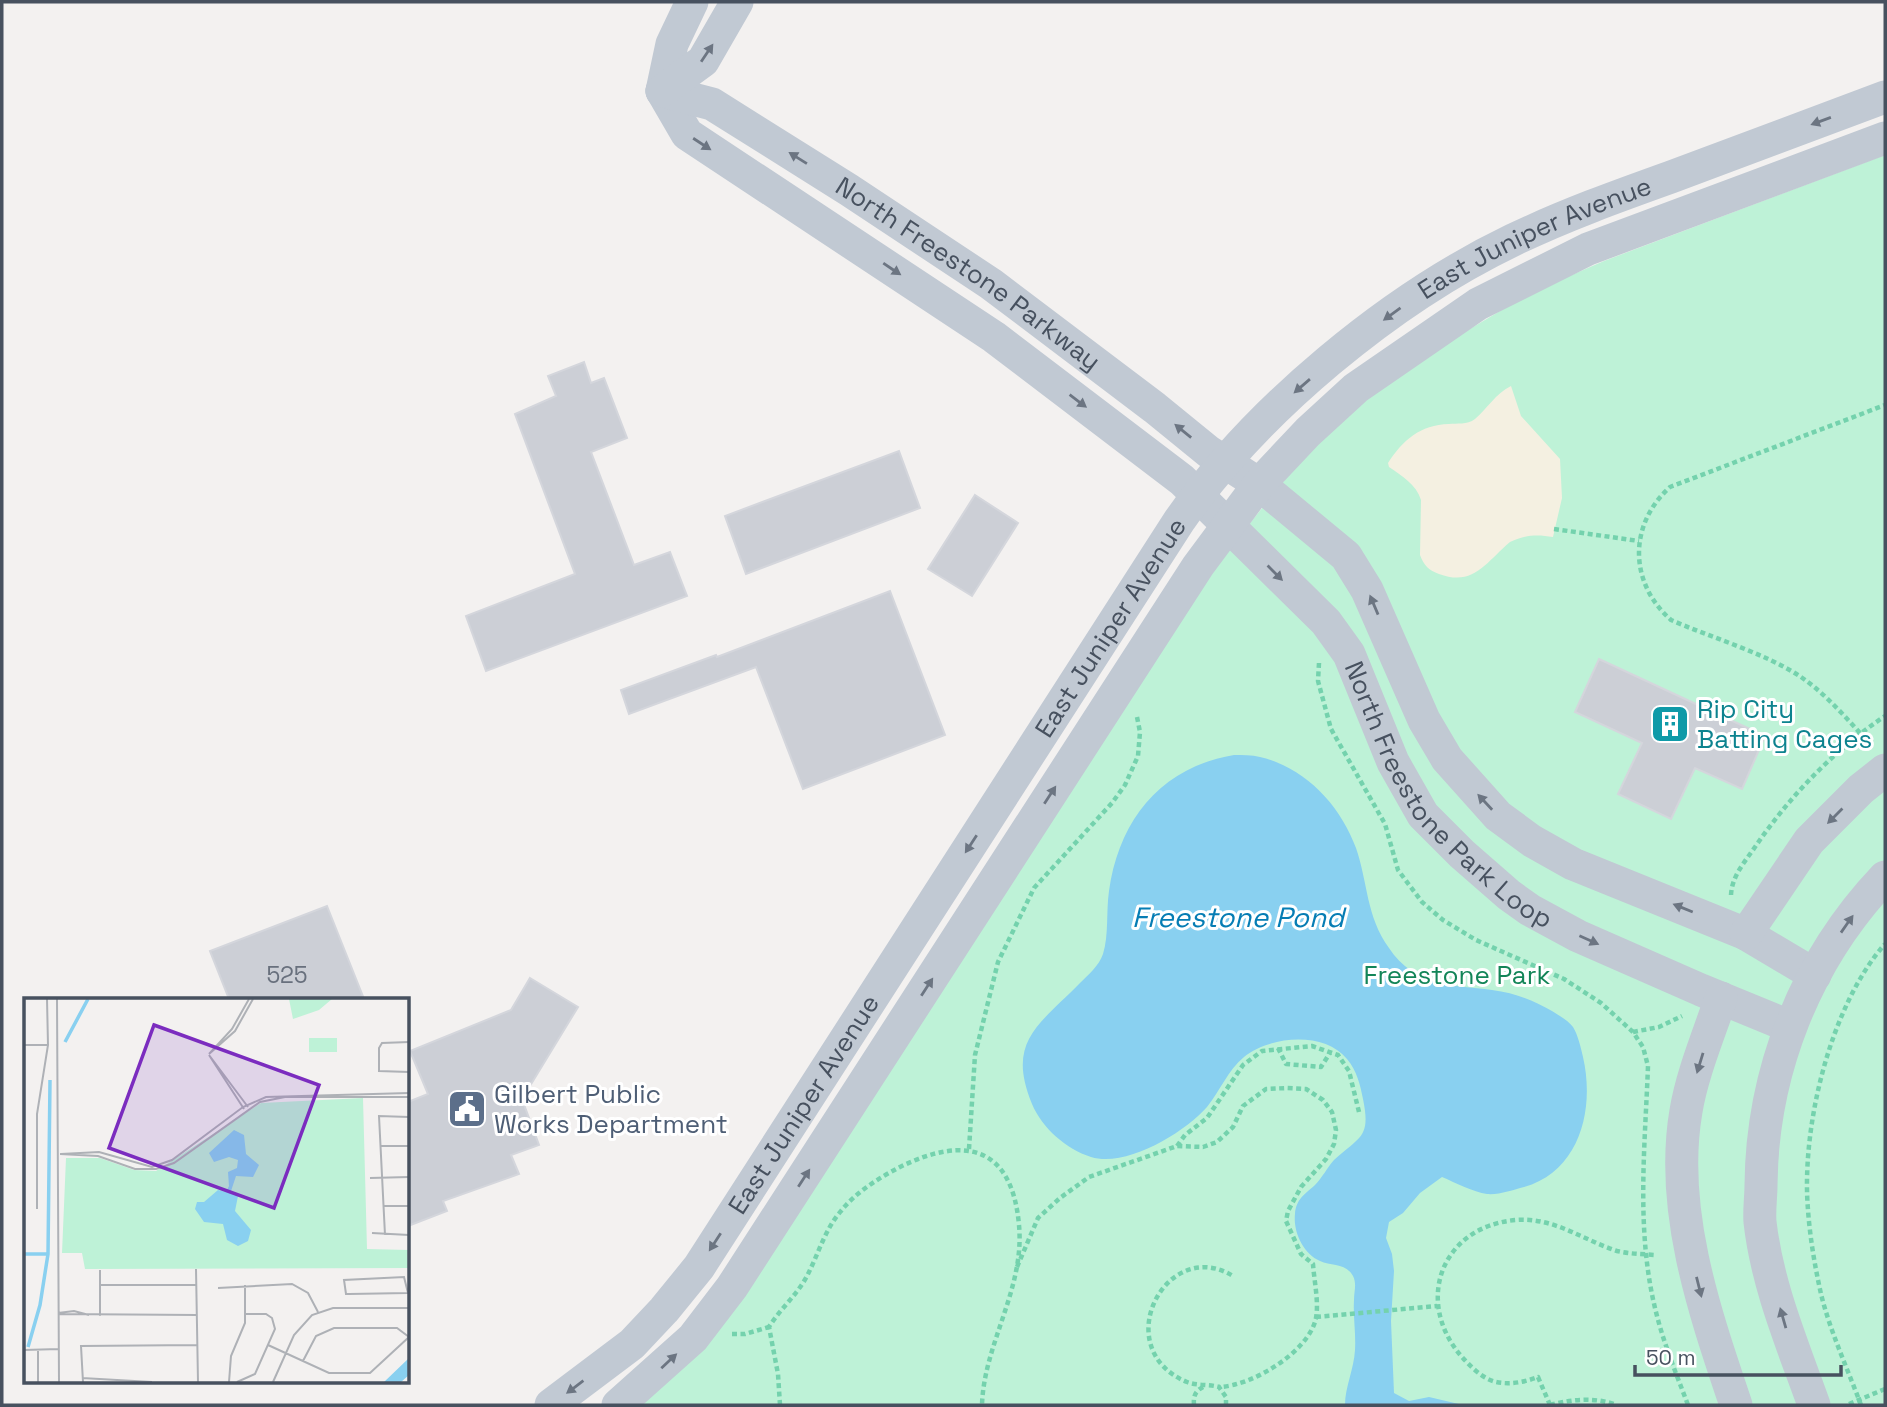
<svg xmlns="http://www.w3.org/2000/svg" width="1887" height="1407" viewBox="0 0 1887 1407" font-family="'Space Grotesk',sans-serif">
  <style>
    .green { fill: #bef2d7 }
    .sand { fill: #f4f0e1 }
    .water { fill: #89d0f0 }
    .building { fill: #cccfd6; stroke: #d4d6dc; stroke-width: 2 }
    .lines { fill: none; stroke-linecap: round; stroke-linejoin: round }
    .path { stroke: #74d2ad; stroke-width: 4.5; stroke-dasharray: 5 3.5; stroke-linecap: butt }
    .minor { stroke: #c1c9d3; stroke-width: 33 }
    .oneway { fill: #6c7582 }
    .labels { text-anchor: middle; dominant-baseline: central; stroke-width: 6; stroke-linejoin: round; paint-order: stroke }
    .number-label { font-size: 23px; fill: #68707d }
    .street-label { font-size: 26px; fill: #47515f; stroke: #fff }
    .culture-label { font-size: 26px; fill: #0d838f; stroke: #fff; text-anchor: start }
    .park-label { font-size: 26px; fill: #138558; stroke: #fff }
    .service-label { font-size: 26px; fill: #4e5e75; stroke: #fff; text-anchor: start }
    .water-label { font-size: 28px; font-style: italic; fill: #067db4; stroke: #fff }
    .inset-river { fill: none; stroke: #89d0f0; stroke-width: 3.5 }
    .inset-road { fill: none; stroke: #aeb1b6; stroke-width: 2 }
    .view { fill: #7b2cbf; fill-opacity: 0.15; stroke: #7b2cbf; stroke-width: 3.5 }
    .inset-edge { fill: none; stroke: #47515f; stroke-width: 3.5 }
  </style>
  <rect width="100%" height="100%" fill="#f3f1f0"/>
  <path class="green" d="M 1885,155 L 1885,1405 L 638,1405 L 1206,578 L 1307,452 L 1370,393 L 1438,348 L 1530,293 L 1604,261 Z"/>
  <path class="sand" d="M 1511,386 L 1521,416 L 1560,459 L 1562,498 L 1553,537 C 1537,534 1524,535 1510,542 C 1486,562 1474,587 1439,574 C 1429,570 1424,566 1420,555 L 1421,500 C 1416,484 1402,476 1389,467 L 1388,463 C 1403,440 1420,425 1449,424 C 1457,423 1467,425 1475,419 C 1488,408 1495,394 1511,386 Z"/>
  <path class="water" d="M 1234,755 C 1242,755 1252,755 1260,757 C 1306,768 1340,805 1356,848 C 1368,883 1366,916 1389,948 C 1414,986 1452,985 1492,990 C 1515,993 1533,1000 1552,1011 C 1558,1015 1569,1021 1573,1027 C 1578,1035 1581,1048 1583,1057 C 1595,1109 1580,1171 1524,1187 C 1513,1190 1499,1195 1487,1194 C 1473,1192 1456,1183 1442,1177 L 1420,1193 L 1403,1213 L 1389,1222 L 1386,1238 L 1392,1254 L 1394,1271 L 1391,1321 L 1394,1393 L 1409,1401 L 1429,1397 L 1463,1405 L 1345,1405 C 1345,1387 1354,1369 1355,1350 C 1356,1333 1353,1317 1354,1300 C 1354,1291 1357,1284 1353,1276 C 1346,1263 1331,1266 1320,1261 C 1303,1253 1293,1232 1295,1214 C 1296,1199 1305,1194 1315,1185 C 1322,1178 1327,1168 1334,1160 C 1360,1136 1371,1138 1363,1099 C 1360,1084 1357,1071 1347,1059 C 1324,1031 1270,1036 1244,1057 C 1228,1070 1220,1091 1207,1107 C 1184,1133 1126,1168 1091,1157 C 1066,1149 1042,1128 1032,1104 C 1006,1041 1039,1025 1080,983 C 1088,975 1099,966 1103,954 C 1109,935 1106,911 1109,891 C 1119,820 1161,767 1234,755 Z"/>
  <g class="building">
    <path d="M 584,362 L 591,383 L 604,378 L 627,438 L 591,452 L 634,565 L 670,552 L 687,596 L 486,671 L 466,616 L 575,574 L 515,414 L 556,396 L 548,376 Z"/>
    <path d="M 899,451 L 920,508 L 746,574 L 725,516 Z"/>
    <path d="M 975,495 L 1018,523 L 972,596 L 928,569 Z"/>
    <path d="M 890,591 L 945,735 L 803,789 L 756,667 L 629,714 L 621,690 L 716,655 L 717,657 Z"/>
    <path d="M 1599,659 L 1765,736 L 1742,789 L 1695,768 L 1671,819 L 1618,794 L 1642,743 L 1575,712 Z"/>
    <path d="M 327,906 L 364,999 L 229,999 L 210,951 Z"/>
    <path d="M 530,978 L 578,1007 L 522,1099 L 539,1145 L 511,1155 L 519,1174 L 443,1201 L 447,1211 L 408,1226 L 408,1102 L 428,1094 L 410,1051 L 511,1010 Z"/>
  </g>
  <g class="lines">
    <g class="path">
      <path d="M 1554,529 L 1639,541"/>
      <path d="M 1319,663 L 1318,681 L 1331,729 L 1385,824 L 1398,870 L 1422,902 L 1443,920 L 1476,940 L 1564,979 L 1601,1003 L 1633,1032 L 1643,1047 L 1648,1066 C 1645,1147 1636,1229 1655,1308 C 1663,1342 1676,1373 1688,1405"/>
      <path d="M 1860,733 C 1842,713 1824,693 1801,677 C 1765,653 1712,638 1671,620 C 1629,583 1628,525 1670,487 L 1885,405"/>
      <path d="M 1731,895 C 1732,876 1744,863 1755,847 C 1790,796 1833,751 1885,716"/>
      <path d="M 1633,1032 L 1659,1027 L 1682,1016"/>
      <path d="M 1278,1048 L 1286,1064 L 1321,1067 L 1330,1053"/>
      <path d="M 1177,1146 L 1185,1135 L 1207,1118 L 1243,1065 L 1262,1051 L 1312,1046 L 1338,1055 L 1349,1071 L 1359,1112"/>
      <path d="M 969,1149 L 975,1055 L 998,962 L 1034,888 L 1112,803 L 1125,785 L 1138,756 L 1140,732 L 1137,717"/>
      <path d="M 1017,1267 L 1038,1218 L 1060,1198 L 1089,1177 L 1177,1146 L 1203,1147 L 1217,1142 L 1233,1127 L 1243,1106 L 1266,1089 L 1287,1088 L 1306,1089 L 1323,1100 L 1332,1112 L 1336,1130 L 1334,1144 L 1326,1159 L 1301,1187 L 1288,1211 L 1286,1221 L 1301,1254 L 1313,1264 C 1314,1280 1319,1302 1316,1318 C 1309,1352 1252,1386 1219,1387"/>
      <path d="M 1316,1317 L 1437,1306"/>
      <path d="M 732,1334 L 745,1334 L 769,1327"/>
      <path d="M 1849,1404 L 1885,1389"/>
      <path d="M 780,1405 L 778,1374 L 769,1327 C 780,1309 797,1295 807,1276 C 818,1255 825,1229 841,1211 C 856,1192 879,1178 900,1167 C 965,1135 1012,1146 1019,1225 C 1025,1289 984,1343 982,1405"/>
      <path d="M 1194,1405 C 1193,1395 1196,1390 1205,1386"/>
      <path d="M 1226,1405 L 1226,1397 L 1219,1387 C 1209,1384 1197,1386 1187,1382 C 1107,1349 1166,1235 1233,1276"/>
      <path d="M 1550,1405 L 1538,1377 C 1525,1382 1510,1385 1496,1382 C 1483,1379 1471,1367 1462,1357 C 1413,1301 1442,1226 1516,1220 C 1554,1217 1583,1240 1617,1251 C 1630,1254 1642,1254 1655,1255"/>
      <path d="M 1550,1405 C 1573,1399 1594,1397 1617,1405"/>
      <path d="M 1861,1405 C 1848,1370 1830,1331 1821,1294 C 1815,1267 1810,1238 1808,1210 C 1801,1128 1830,1006 1885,944"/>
    </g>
    <g class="minor">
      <path id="s1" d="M 692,2 L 672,44 L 662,91 L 687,134 L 994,337 L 1182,480 L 1326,622 L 1349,654 L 1393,762 L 1423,815 L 1462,854 L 1509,895 L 1530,910 L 1578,936 L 1701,990 L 1789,1026"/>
      <path id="s2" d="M 662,91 L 712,104 L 849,190 L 991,284 L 1155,408 L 1209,452 L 1259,484 L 1346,556 L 1367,590 L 1424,720 L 1447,759 L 1498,816 L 1532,841 L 1573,864 L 1746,934 L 1815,975"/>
      <path d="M 662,91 L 703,61 L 737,2"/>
      <path d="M 1746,934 L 1809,841 L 1861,789 L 1885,770"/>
      <path d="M 1721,998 C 1709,1034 1692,1074 1686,1111 C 1669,1210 1705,1313 1736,1405"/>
      <path id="s3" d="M 551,1405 L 632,1344 L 664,1310 L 699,1267 L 1179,521 C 1257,409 1390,299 1513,240 C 1565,215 1618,196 1671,177 C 1743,150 1814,123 1885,97"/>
      <path d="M 618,1405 L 693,1338 L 732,1287 L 1198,566 L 1259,484 L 1308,432 L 1356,388 L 1478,304 L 1588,249 L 1885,138"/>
      <path d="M 1814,1405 C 1793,1346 1767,1285 1760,1222 C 1759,1210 1761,1197 1761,1185 C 1762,1071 1806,960 1885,877"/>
    </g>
  </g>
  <defs><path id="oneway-solid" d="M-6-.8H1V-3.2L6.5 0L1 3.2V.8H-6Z" transform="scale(1.75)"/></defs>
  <g class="oneway">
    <use href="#oneway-solid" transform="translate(707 53) rotate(-56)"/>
    <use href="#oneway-solid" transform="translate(1821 121) rotate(160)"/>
    <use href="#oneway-solid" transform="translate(702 144) rotate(33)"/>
    <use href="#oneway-solid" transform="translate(798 158) rotate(-148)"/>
    <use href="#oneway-solid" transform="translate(892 269) rotate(34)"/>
    <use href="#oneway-solid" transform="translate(1392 314) rotate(144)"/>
    <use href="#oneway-solid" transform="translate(1302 386) rotate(139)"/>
    <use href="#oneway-solid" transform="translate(1078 401) rotate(37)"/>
    <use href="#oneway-solid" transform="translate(1183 431) rotate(-141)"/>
    <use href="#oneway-solid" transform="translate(1275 573) rotate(45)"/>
    <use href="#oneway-solid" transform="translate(1374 605) rotate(-113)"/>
    <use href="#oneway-solid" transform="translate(1050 795) rotate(-57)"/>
    <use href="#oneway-solid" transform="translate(1485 802) rotate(-133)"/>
    <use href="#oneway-solid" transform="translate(1835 816) rotate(135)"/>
    <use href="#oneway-solid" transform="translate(971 844) rotate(123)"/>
    <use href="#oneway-solid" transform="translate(1683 908) rotate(-158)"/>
    <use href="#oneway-solid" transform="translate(1847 924) rotate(-55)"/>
    <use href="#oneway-solid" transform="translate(1589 940) rotate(24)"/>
    <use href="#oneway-solid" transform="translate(927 987) rotate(-57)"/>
    <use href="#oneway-solid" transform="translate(1700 1063) rotate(107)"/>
    <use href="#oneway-solid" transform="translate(804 1178) rotate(-57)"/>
    <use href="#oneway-solid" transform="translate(715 1242) rotate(123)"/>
    <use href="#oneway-solid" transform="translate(1699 1287) rotate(76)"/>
    <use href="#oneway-solid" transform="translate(1783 1318) rotate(-106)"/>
    <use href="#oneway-solid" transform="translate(669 1361) rotate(-43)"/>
    <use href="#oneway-solid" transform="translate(575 1387) rotate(143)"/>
  </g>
  <defs>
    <symbol id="building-square" viewBox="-11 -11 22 22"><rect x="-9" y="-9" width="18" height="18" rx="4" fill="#0f9aa8" stroke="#fff"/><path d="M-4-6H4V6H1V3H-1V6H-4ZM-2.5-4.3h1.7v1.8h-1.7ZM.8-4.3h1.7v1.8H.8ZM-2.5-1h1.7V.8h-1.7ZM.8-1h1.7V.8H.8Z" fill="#fff"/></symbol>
    <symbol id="civic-square" viewBox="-11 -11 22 22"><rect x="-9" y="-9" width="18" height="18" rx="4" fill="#5c6f8a" stroke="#fff"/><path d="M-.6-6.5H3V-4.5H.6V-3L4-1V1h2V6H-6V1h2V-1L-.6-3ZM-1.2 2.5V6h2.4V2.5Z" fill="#fff"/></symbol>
  </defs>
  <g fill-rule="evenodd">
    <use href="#building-square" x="1648" y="702" width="44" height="44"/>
    <use href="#civic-square" x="445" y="1087" width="44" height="44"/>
  </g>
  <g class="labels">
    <g class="number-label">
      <text x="287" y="975">525</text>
    </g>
    <g class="street-label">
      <text stroke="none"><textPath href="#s3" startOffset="1552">East Juniper Avenue</textPath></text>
      <text stroke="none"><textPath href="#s2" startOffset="359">North Freestone Parkway</textPath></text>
      <text stroke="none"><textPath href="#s3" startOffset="964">East Juniper Avenue</textPath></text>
      <text stroke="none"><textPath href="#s1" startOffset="1167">North Freestone Park Loop</textPath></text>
      <text stroke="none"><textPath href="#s3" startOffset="397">East Juniper Avenue</textPath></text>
    </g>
    <g class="culture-label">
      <text x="1697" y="709">Rip City<tspan x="1697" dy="30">Batting Cages</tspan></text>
    </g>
    <g class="park-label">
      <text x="1457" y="975">Freestone Park</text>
    </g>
    <g class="service-label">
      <text x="494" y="1094">Gilbert Public<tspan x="494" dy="30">Works Department</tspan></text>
    </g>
    <g class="water-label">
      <text x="1238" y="917">Freestone Pond</text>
    </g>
  </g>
  <g transform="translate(24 998)">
    <rect width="385" height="385" fill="#f3f1f0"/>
    <path d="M 265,1 L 308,1 L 295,12 L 269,21 ZM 285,40 L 313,40 L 313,54 L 285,54 ZM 339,100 L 343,251 L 385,252 L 385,270 L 61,271 L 58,255 L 38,255 L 42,160 L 76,160 L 110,172 L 132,173 L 237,105 Z" fill="#bef2d7"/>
    <path d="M 210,132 L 220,137 L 222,156 L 235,167 L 229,179 L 212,178 L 207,193 L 214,198 L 211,213 L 227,232 L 224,243 L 214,248 L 203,242 L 199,226 L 180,224 L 171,211 L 173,204 L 180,204 L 194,192 L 202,194 L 205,188 L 204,174 L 213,170 L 214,162 L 205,159 L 190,164 L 185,155 ZM 385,360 L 385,377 L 377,384 L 360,384 Z" fill="#89d0f0"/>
    <path class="inset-river" d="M 41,44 L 64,1M 0,256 L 24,256M 4,349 L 16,307 L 24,256 L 26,82"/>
    <path class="inset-road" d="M 33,1 L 35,384M 385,44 L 358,45 L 355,50 L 355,73 L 385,74M 0,47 L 24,47M 185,56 L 211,33 L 229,1M 185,56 L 208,31 L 225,1M 185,57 L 224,109M 185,57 L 220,111M 357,148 L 385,148M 36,156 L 74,158 L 111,171 L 132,171 L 150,165 L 236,104 L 261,99 L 385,99M 37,156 L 75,154 L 128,169 L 148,162 L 219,109 L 242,99 L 385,95M 346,180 L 385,179M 360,208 L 385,208M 13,211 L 13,116 L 24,47 L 23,1M 348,235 L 385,237M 361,237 L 355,118 L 385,119M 172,271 L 174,384M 75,287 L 172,287M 194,290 L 268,286 L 284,295 L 294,314M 384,295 L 380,279 L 320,282 L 322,296 L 325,296 L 384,295 L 385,295M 34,315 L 50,313 L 65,317M 35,316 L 173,317M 76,318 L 76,272M 244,347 L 305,375 L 346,375 L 385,339M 0,352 L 35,351M 14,352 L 14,384M 279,363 L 292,338 L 310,330 L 373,330 L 385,339M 58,380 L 128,384M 59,384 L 57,348 L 174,347M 205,384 L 207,358 L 221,325 L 221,287M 213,384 L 231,376 L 251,331 L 248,320 L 242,316 L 221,316M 249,384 L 270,337 L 288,317 L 309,310 L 385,310"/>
    <path class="view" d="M 130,27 L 295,87 L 250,210 L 85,150 Z"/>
    <rect width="385" height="385" class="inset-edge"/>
  </g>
  <rect width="1887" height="1407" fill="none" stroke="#47515f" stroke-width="7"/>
  <path d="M1635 1365v10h206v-10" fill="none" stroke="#47515f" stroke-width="3.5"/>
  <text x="1646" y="1365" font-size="21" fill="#47515f" stroke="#ffffff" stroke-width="5" paint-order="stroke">50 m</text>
</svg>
